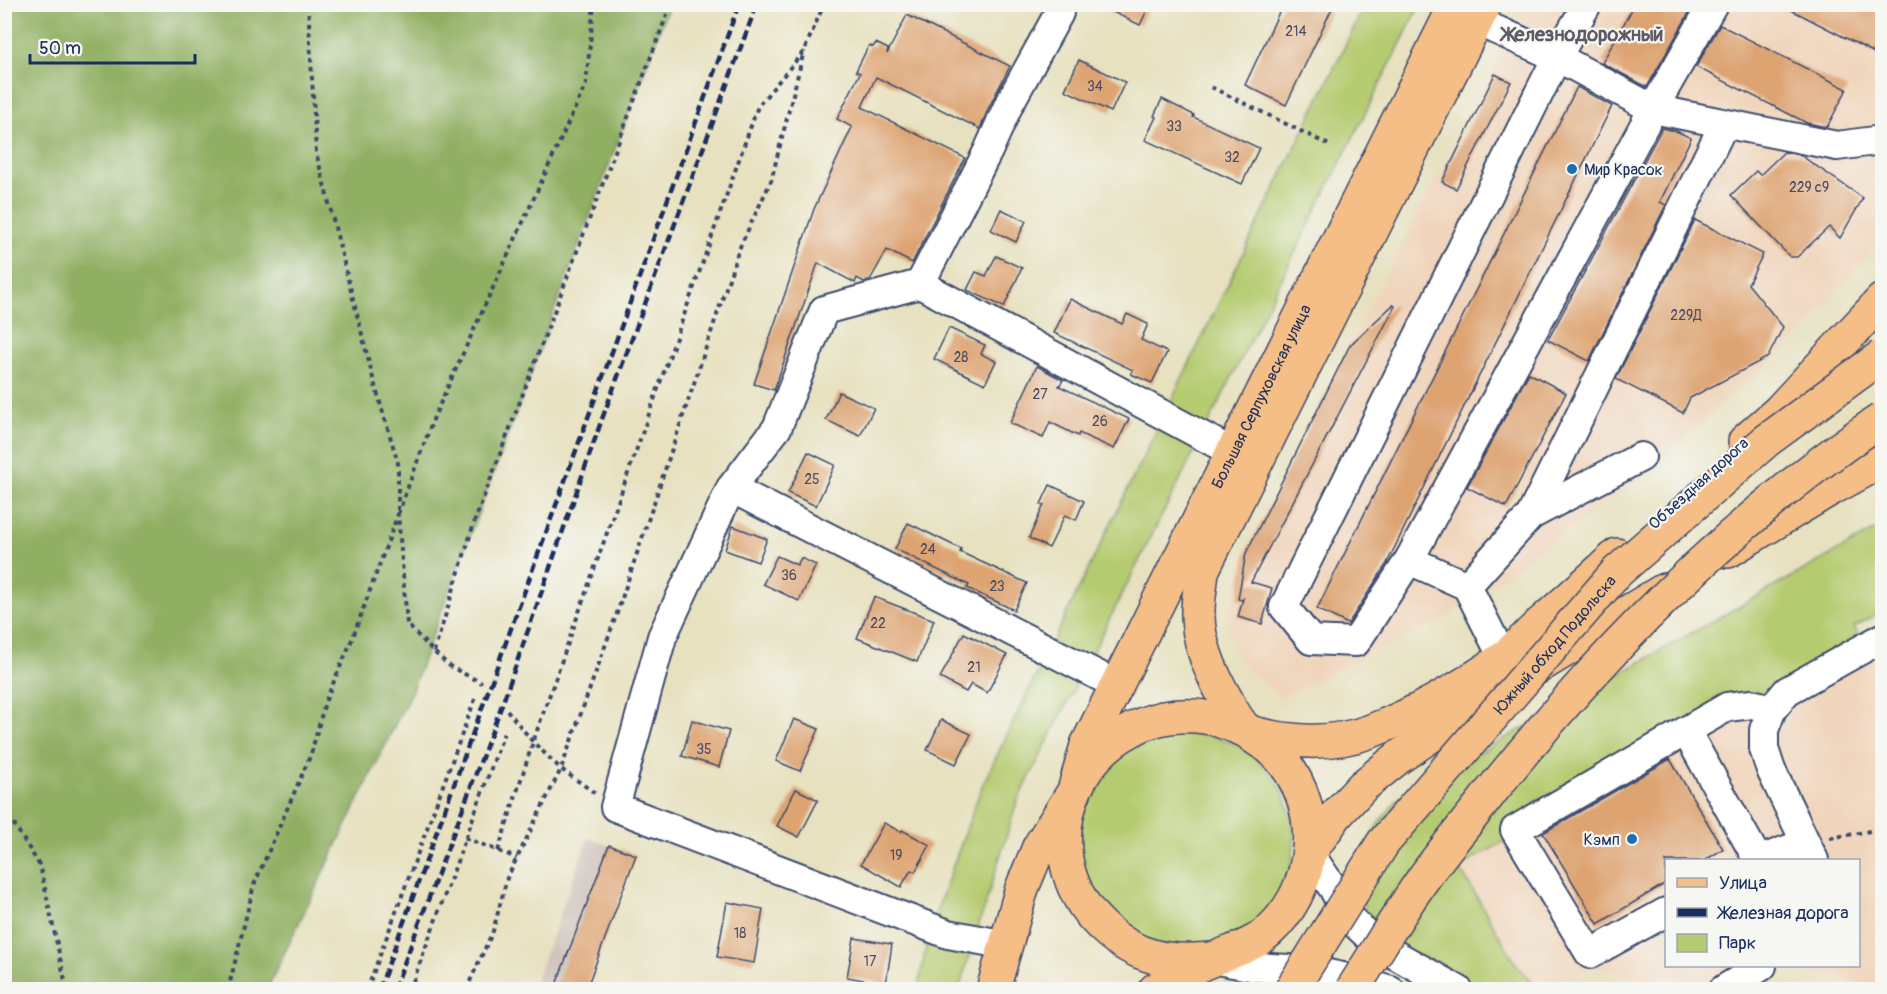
<svg xmlns="http://www.w3.org/2000/svg" width="1887" height="994" viewBox="0 0 1887 994" font-family="Pangolin,sans-serif">
<rect width="100%" height="100%" fill="#f6f6f2"/>
<filter id="ink" filterUnits="userSpaceOnUse"><feTurbulence type="fractalNoise" baseFrequency=".0167" numOctaves="2"/><feDisplacementMap in="SourceGraphic" scale="12" xChannelSelector="R" yChannelSelector="G"/><feConvolveMatrix kernelMatrix="1 2 1 2 8 2 1 2 1" color-interpolation-filters="sRGB"/></filter>
<filter id="wash" filterUnits="userSpaceOnUse"><feTurbulence type="fractalNoise" baseFrequency=".008" numOctaves="4" result="noise"/><feDisplacementMap in="SourceGraphic" scale="24" xChannelSelector="R" yChannelSelector="G"/><feGaussianBlur stdDeviation="1.35" result="paint"/><feColorMatrix in="noise" values="0 0 0 0 0 0 0 0 0 0 0 0 0 0 0 0 0 1.4 0 .05"/><feComposite in="paint" operator="in"/></filter>
<g filter="url(#wash)">
<rect width="100%" height="100%" fill="#e7e1bf"/>
<g fill="#f0d5bc" fill-rule="evenodd">
<path d="M 1527,5 L 1882,5 L 1882,237 L 1802,334 L 1626,489 L 1447,617 L 1281,697 L 1251,674 L 1231,646 L 1229,615 L 1245,553 L 1350,343 Z"/>
<path d="M 1882,637 L 1882,988 L 1790,968 L 1751,989 L 1673,989 L 1592,966 L 1552,989 L 1540,989 L 1518,967 L 1459,867 ZM 1666,860 L 1858,860 L 1858,966 L 1666,966 Z"/>
</g>
<path fill="#cec1b9" d="M 588,838 L 636,855 L 586,989 L 532,990 Z"/>
<g fill="#b5cb6f" stroke="#687d66" stroke-width="1.5">
<path d="M 1365,5 L 1420,5 L 1017,802 L 959,989 L 918,990 L 929,932 L 982,786 Z"/>
<path d="M 1882,526 L 1882,611 L 1854,627 L 1865,647 L 1730,714 L 1459,867 L 1518,967 L 1540,989 L 1474,989 L 1371,930 L 1362,902 L 1363,849 L 1380,821 L 1399,798 Z"/>
<circle cx="1187" cy="840" r="107"/>
</g>
<path fill="#90af62" stroke="#566f60" stroke-width="1.5" d="M 5,4 L 669,5 L 412,690 L 267,989 L 5,989 Z"/>
<g id="blocks">
<g fill="#dda371">
<path d="M 1096,4 L 1150,4 L 1140,25 Z"/>
<path d="M 1283,4 L 1334,4 L 1286,105 L 1245,85 Z"/>
<path d="M 1635,4 L 1694,4 L 1647,87 L 1602,63 Z"/>
<path d="M 1780,4 L 1882,4 L 1882,57 L 1867,49 Z"/>
<path d="M 907,15 L 1010,66 L 988,109 L 980,129 L 876,77 L 862,107 L 965,158 L 912,263 L 887,250 L 870,280 L 864,282 L 857,278 L 855,283 L 818,263 L 774,390 L 754,384 L 814,209 L 852,127 L 837,119 L 860,73 L 856,71 L 869,45 L 873,47 L 876,43 L 888,49 L 887,54 Z"/>
<path d="M 1720,25 L 1847,89 L 1827,127 L 1807,123 L 1696,67 Z"/>
<path d="M 1079,60 L 1125,82 L 1111,112 L 1065,90 Z"/>
<path d="M 1495,74 L 1511,82 L 1456,189 L 1442,182 Z"/>
<path d="M 1577,87 L 1612,106 L 1386,565 L 1348,624 L 1317,609 Z"/>
<path d="M 1162,99 L 1194,115 L 1193,117 L 1259,148 L 1242,184 L 1145,140 L 1156,117 L 1154,116 Z"/>
<path d="M 1662,128 L 1676,131 L 1691,138 L 1660,202 L 1666,205 L 1589,361 L 1548,340 Z"/>
<path d="M 1784,152 L 1800,155 L 1863,198 L 1840,238 L 1829,227 L 1797,257 L 1790,257 L 1731,195 L 1756,171 L 1760,175 Z"/>
<path d="M 1001,209 L 1026,221 L 1016,242 L 991,230 Z"/>
<path d="M 1695,220 L 1763,254 L 1748,284 L 1783,327 L 1768,357 L 1690,398 L 1683,413 L 1616,379 Z"/>
<path d="M 996,256 L 1022,268 L 1004,307 L 967,290 L 976,272 L 986,276 Z"/>
<path d="M 1070,299 L 1122,324 L 1127,314 L 1148,324 L 1141,340 L 1167,352 L 1152,383 L 1131,374 L 1133,370 L 1054,333 Z"/>
<path d="M 1393,305 L 1395,306 L 1251,582 L 1272,588 L 1262,624 L 1238,617 L 1243,599 L 1242,600 L 1238,599 L 1246,553 L 1350,345 Z"/>
<path d="M 949,328 L 985,345 L 981,354 L 996,361 L 985,384 L 934,359 Z"/>
<path d="M 1037,366 L 1063,380 L 1059,386 L 1129,419 L 1114,449 L 1079,433 L 1078,436 L 1050,422 L 1043,438 L 1010,423 Z"/>
<path d="M 1529,373 L 1566,393 L 1506,507 L 1467,487 Z"/>
<path d="M 839,392 L 874,408 L 860,436 L 826,420 Z"/>
<path d="M 808,452 L 835,465 L 816,506 L 788,493 Z"/>
<path d="M 1050,485 L 1084,501 L 1076,520 L 1065,515 L 1049,548 L 1029,538 L 1044,505 L 1041,504 Z"/>
<path d="M 908,523 L 961,549 L 960,552 L 1027,583 L 1014,610 L 967,588 L 969,585 L 895,549 Z"/>
<path d="M 733,526 L 767,539 L 758,562 L 725,550 Z"/>
<path d="M 777,556 L 797,565 L 801,558 L 816,565 L 799,601 L 763,584 Z"/>
<path d="M 874,597 L 934,620 L 917,662 L 857,638 Z"/>
<path d="M 964,633 L 1007,655 L 987,693 L 971,684 L 966,692 L 940,678 Z"/>
<path d="M 794,719 L 819,729 L 800,771 L 776,761 Z"/>
<path d="M 692,720 L 729,731 L 719,767 L 682,756 Z"/>
<path d="M 941,720 L 971,734 L 956,764 L 927,750 Z"/>
<path d="M 1670,759 L 1723,849 L 1704,861 L 1666,861 L 1666,883 L 1598,924 L 1543,833 Z"/>
<path d="M 796,789 L 818,800 L 799,837 L 777,826 Z"/>
<path d="M 884,823 L 901,832 L 902,830 L 930,845 L 915,872 L 911,870 L 901,887 L 861,864 Z"/>
<path d="M 609,845 L 636,855 L 586,990 L 554,990 Z"/>
<path d="M 727,902 L 763,909 L 754,963 L 717,957 Z"/>
<path d="M 854,938 L 892,944 L 886,984 L 847,977 Z"/>
</g>
</g>
</g>
<g filter="url(#ink)">
<use href="#blocks" fill-opacity="0" stroke="#3a4a6d" stroke-width="1.5"/>
<g fill="none" stroke-linecap="round" stroke-linejoin="round">
<g stroke="#3a4a6d" stroke-width="32">
<g id="minor">
<path d="M 1476,21 L 1557,57 L 1653,109 L 1837,146 L 1882,140"/>
<path d="M 920,284 L 988,151 L 1009,104 L 1059,13"/>
<path d="M 731,488 L 1117,685"/>
<path d="M 1531,515 L 1641,457"/>
<path d="M 1409,560 L 1356,642 L 1311,640 L 1284,607 L 1557,57 L 1587,4"/>
<path d="M 1467,586 L 1531,515 L 1724,124"/>
<path d="M 1503,658 L 1467,586 L 1409,560 L 1653,109 L 1713,4"/>
<path d="M 1686,731 L 1758,860"/>
<path d="M 1309,853 L 1333,888 L 1349,918 L 1378,945 L 1458,990"/>
<path d="M 1760,860 L 1805,843"/>
<path d="M 1814,860 L 1771,770 L 1764,749 L 1764,730 L 1772,709 L 1787,691 L 1882,638"/>
<path d="M 1666,912 L 1590,954 L 1515,830 L 1727,707 L 1752,704 L 1772,709"/>
<path d="M 1007,945 L 948,934 L 615,807 L 662,637 L 731,488 L 777,428 L 824,310 L 920,284 L 1232,452"/>
<path d="M 1212,959 L 1255,967 L 1308,970 L 1357,980 L 1390,990"/>
<path d="M 1723,990 L 1762,966"/>
</g>
</g>
<g stroke="#3a4a6d" stroke-width="36">
<g id="major">
<path d="M 1745,441 L 1779,411 L 1882,300"/>
<path d="M 1728,551 L 1827,491 L 1882,461"/>
<path d="M 1309,853 L 1336,815 L 1363,786 L 1399,757 L 1487,698 L 1664,590"/>
<path d="M 1212,959 C 1167,963 1137,959 1103,927 C 1044,873 1055,779 1121,736 C 1133,728 1148,721 1163,718 C 1181,715 1203,715 1221,721 C 1230,724 1238,728 1246,731 C 1286,743 1332,746 1371,731 C 1418,713 1461,688 1502,659 C 1515,649 1527,636 1539,625 C 1565,602 1591,579 1617,555"/>
<path id="s1" d="M 993,990 L 1022,888 L 1039,847 L 1074,791 L 1087,745 L 1456,4"/>
<path d="M 1155,990 C 1173,980 1192,968 1211,960 C 1231,951 1251,947 1268,932 C 1313,891 1323,823 1290,771 C 1285,763 1276,753 1269,747 C 1262,742 1253,738 1247,731 C 1239,723 1232,711 1227,701 C 1212,675 1197,642 1198,611 C 1198,598 1201,584 1202,571 L 1485,4"/>
</g>
</g>
<g stroke="#3a4a6d" stroke-width="4" stroke-dasharray="4.5 4.5" stroke-linecap="butt">
<path d="M 308,4 L 316,152 L 374,382 L 398,463 L 398,510"/>
<path d="M 1211,87 L 1331,146"/>
<path d="M 398,514 L 434,417 L 586,84 L 594,4"/>
<path d="M 434,652 L 475,520 L 671,4"/>
<path d="M 507,710 L 533,742 L 561,769 L 595,793"/>
<path d="M 4,808 L 40,866 L 67,990"/>
<path d="M 465,838 L 517,858"/>
<path d="M 1830,838 L 1882,829"/>
<path d="M 498,851 L 533,742 L 758,106 L 804,51 L 824,4"/>
<path d="M 228,990 L 254,885 L 311,754 L 325,702 L 351,642 L 398,514 L 407,624 L 434,652 L 451,667 L 482,683"/>
<path d="M 367,990 L 475,699"/>
<path d="M 410,990 L 504,733"/>
<path d="M 466,990 L 493,931 L 507,878 L 561,769 L 617,613 L 739,249 L 771,181 L 804,51"/>
</g>
<use href="#minor" stroke="#fff" stroke-width="28"/>
<use href="#major" stroke="#f6be87" stroke-width="33"/>
<g stroke="#1b2f5e" stroke-width="4.5" stroke-dasharray="9 4.5" stroke-linecap="butt">
<path d="M 379,990 L 739,4"/>
<path d="M 394,990 L 503,702 L 602,419 L 757,4"/>
</g>
<g stroke="#3a4a6d" stroke-width="36" stroke-linecap="butt">
<g id="major-bridge">
<path id="s2" d="M 1291,990 L 1383,843 L 1617,572 L 1766,441 L 1882,356"/>
<path d="M 1352,990 C 1376,953 1398,914 1423,879 C 1444,849 1468,822 1490,793 C 1603,651 1731,520 1882,419"/>
</g>
</g>
<use href="#major-bridge" stroke="#f6be87" stroke-width="33"/>
</g>
</g>
<g fill="#1f6fb2" stroke="#f6f6f2" stroke-width="2">
<circle cx="1572" cy="169" r="6"/>
<circle cx="1632" cy="839" r="6"/>
</g>
<g text-anchor="middle" stroke-width="4.5" stroke-linejoin="round" paint-order="stroke">
<g font-size="14" fill="#4c4c63">
<text x="1296" y="36">214</text>
<text x="1095" y="91">34</text>
<text x="1174" y="131">33</text>
<text x="1232" y="162">32</text>
<text x="1809" y="192">229 с9</text>
<text x="1686" y="320">229Д</text>
<text x="961" y="362">28</text>
<text x="1040" y="399">27</text>
<text x="1100" y="426">26</text>
<text x="812" y="484">25</text>
<text x="928" y="554">24</text>
<text x="789" y="580">36</text>
<text x="997" y="591">23</text>
<text x="878" y="628">22</text>
<text x="974" y="672">21</text>
<text x="704" y="754">35</text>
<text x="896" y="860">19</text>
<text x="740" y="938">18</text>
<text x="870" y="966">17</text>
</g>
<g font-size="16" fill="#1b2f5e" stroke="#f6f6f2" text-anchor="start">
<text x="1584" y="175">Мир Красок</text>
<text x="1620" y="845" text-anchor="end">Кэмп</text>
</g>
<g font-size="16" fill="#1b2f5e" stroke="#f6f6f2">
<text dy="6" stroke="none"><textPath href="#s1" startOffset="654">Большая Серпуховская улица</textPath></text>
<text transform="translate(1698 483) rotate(-42)" y="6">Объездная дорога</text>
<text dy="6" stroke="none"><textPath href="#s2" startOffset="436">Южный обход Подольска</textPath></text>
</g>
<g font-size="20" font-weight="bold" fill="#5f5865" stroke="#f6f6f2">
<text x="1583" y="41">Железнодорожный</text>
</g>
</g>
<rect width="1887" height="994" fill="none" stroke="#f6f6f2" stroke-width="24"/>
<rect x="1665" y="859" width="195" height="108" fill="#f6f6f2" stroke="#9ea6b7" stroke-width="1.5"/>
<rect x="1677" y="878" width="30" height="9" fill="#f6be87" stroke="#9ea6b7" stroke-width="1.5"/>
<text x="1719" y="889" font-size="18" fill="#1b2f5e">Улица</text>
<rect x="1677" y="908" width="30" height="9" fill="#1b2f5e" stroke="#9ea6b7" stroke-width="1.5"/>
<text x="1719" y="919" font-size="18" fill="#1b2f5e">Железная дорога</text>
<rect x="1677" y="934" width="30" height="18" fill="#b5cb6f" stroke="#9ea6b7" stroke-width="1.5"/>
<text x="1719" y="949" font-size="18" fill="#1b2f5e">Парк</text>
<path d="M30 54v9h165v-9" fill="none" stroke="#1b2f5e" stroke-width="3"/>
<text x="39" y="54" font-size="18" fill="#1b2f5e" stroke="#f6f6f2" stroke-width="4.5" paint-order="stroke">50 m</text>
</svg>
